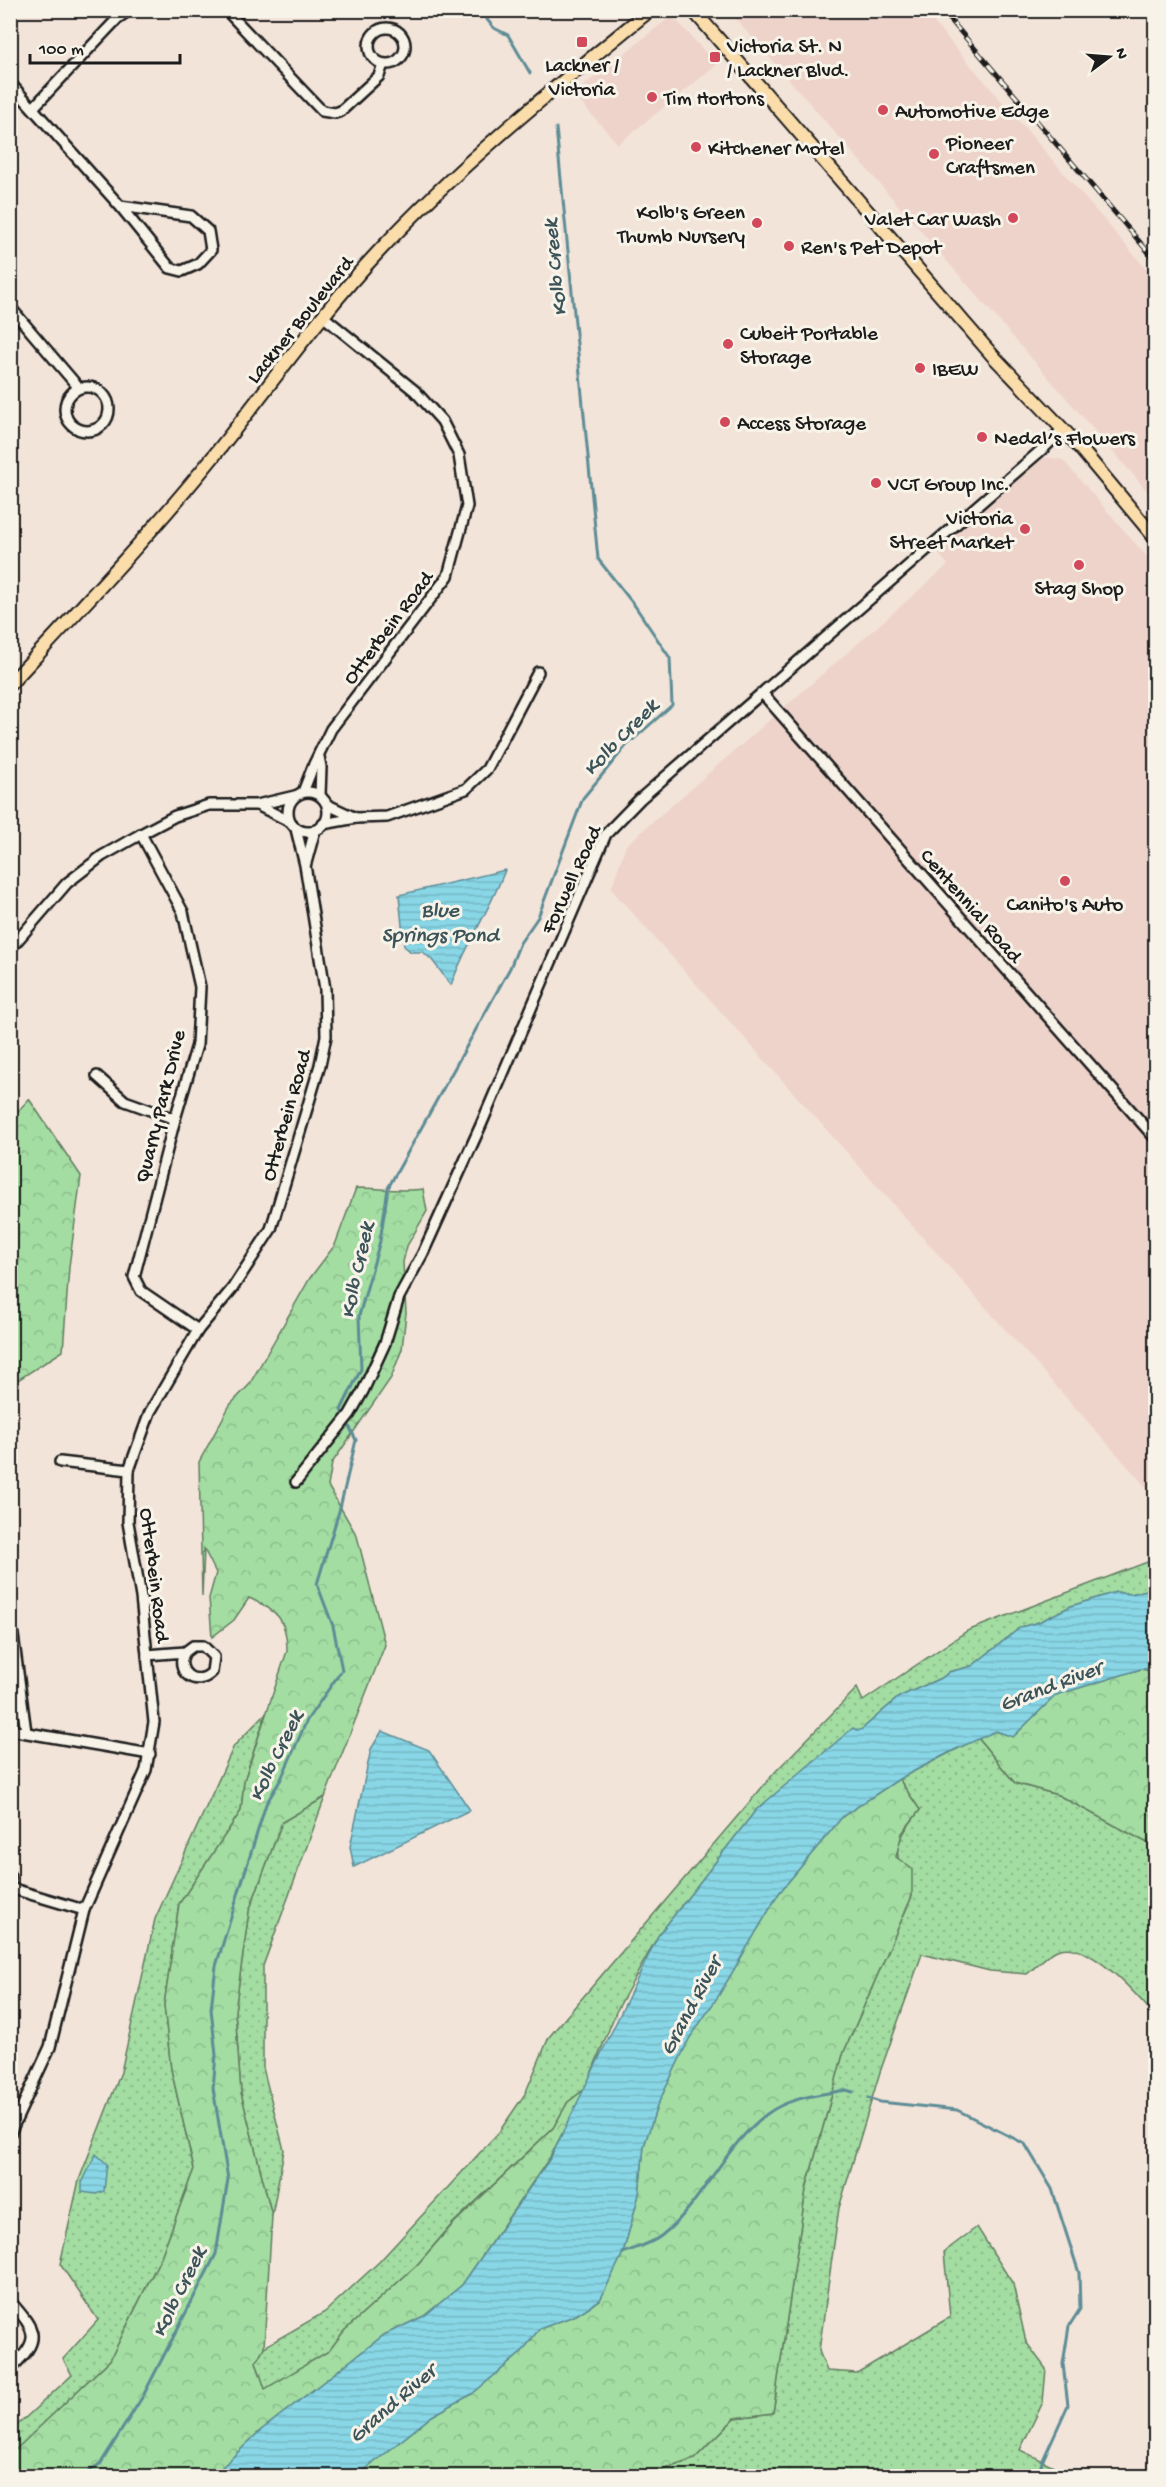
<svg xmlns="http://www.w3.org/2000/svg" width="1166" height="2487" viewBox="0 0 1166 2487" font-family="'Gochi Hand',sans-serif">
<defs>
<pattern id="green-dots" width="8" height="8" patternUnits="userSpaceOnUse" patternTransform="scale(1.5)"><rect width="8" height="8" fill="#a3dda2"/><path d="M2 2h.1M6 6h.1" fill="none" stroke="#8cbd8b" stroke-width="1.8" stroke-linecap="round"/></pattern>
<pattern id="forest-crowns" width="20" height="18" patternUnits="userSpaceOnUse" patternTransform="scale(1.5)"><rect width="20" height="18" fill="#a3dda2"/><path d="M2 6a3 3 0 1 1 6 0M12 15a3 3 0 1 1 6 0" fill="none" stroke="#8cbd8b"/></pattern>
<pattern id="water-rules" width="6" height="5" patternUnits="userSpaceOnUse" patternTransform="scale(1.5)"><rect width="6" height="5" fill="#88d6e6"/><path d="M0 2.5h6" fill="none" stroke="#75b7c5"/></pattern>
</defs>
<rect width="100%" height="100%" fill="#f3e4da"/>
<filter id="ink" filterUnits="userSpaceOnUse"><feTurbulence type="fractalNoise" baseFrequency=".0167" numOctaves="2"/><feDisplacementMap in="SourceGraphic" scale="12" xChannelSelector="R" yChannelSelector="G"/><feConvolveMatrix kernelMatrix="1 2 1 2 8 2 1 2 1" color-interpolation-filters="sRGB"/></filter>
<g filter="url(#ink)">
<g fill="#eed3ca">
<path d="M 729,11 L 924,11 L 1155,279 L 1155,500 Z"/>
<path d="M 670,17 L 678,22 L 717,65 L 618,144 L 573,94 Z"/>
<path d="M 1044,457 L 1063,460 L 1155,566 L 1155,1497 L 611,889 L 626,845 L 948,565 L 936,551 Z"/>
</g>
<g fill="url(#green-dots)" stroke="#607c5f" stroke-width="1.5">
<path d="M 1155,1559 L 1155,1588 L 1131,1594 L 1116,1592 L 1071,1606 L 1039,1622 L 1021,1627 L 972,1666 L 949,1672 L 943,1677 L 899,1697 L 862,1729 L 804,1771 L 756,1810 L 658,1936 L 616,2012 L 585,2089 L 568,2102 L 553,2128 L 453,2223 L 417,2265 L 344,2331 L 329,2351 L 265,2390 L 256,2362 L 264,2347 L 325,2312 L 379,2262 L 499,2132 L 525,2094 L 549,2037 L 776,1771 L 857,1688 L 863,1701 L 967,1631 Z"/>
<path d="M 266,1713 L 244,1781 L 241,1811 L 179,1904 L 164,2005 L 171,2069 L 194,2169 L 161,2257 L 110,2360 L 11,2455 L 11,2431 L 72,2375 L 63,2359 L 98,2320 L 60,2264 L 79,2180 L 121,2072 L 155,1919 L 234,1746 Z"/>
<path d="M 978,1738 L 1015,1783 L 1058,1795 L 1155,1847 L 1155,2016 C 1137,1995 1088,1938 1057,1950 C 1047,1954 1036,1967 1027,1974 L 990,1971 L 922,1954 L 880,2072 L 839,2208 L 819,2351 L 827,2371 L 857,2373 L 950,2317 L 944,2252 L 977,2227 L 1013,2284 L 1026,2342 L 1046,2369 L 1043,2402 L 1020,2450 L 1064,2471 L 1063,2476 L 644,2476 L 694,2459 L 735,2418 L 773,2413 L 806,2189 L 843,2054 L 912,1896 C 894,1852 889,1850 920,1810 L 899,1779 Z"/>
<path d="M 325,1797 L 263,1966 L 263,2068 L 284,2150 L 272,2216 L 241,2093 L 235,2011 L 249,1911 L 282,1822 Z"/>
</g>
<g fill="url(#forest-crowns)" stroke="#607c5f" stroke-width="1.5">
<path d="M 29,1099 L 81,1176 L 69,1267 L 63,1351 L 16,1381 L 11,1388 L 11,1119 Z"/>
<path d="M 356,1188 C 379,1188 401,1192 423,1189 L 427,1211 L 407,1246 L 403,1262 L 406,1313 L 402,1349 L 391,1378 L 332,1463 L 328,1486 L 357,1536 L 385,1645 L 325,1797 L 282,1822 L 249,1911 L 235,2011 L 241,2093 L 272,2216 L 264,2347 L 256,2362 L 265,2389 L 329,2351 L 344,2331 L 417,2265 L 453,2224 L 553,2128 L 568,2102 L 585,2089 L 550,2157 L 462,2285 L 424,2316 L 384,2335 L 260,2431 L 213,2476 L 11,2476 L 10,2455 L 110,2360 L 161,2257 L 194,2169 L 171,2069 L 164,2005 L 179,1904 L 241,1811 L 244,1781 L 287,1651 C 287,1619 277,1610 249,1598 L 234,1620 L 212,1637 L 209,1598 L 216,1573 L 204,1549 L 202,1596 L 199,1462 L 230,1405 L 249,1385 L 310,1278 L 335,1245 Z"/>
<path d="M 1141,1669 L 1155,1672 L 1155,1847 L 1058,1795 L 1015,1783 L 978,1738 L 996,1731 L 1013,1737 L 1056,1695 Z"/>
<path d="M 899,1779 L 920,1810 L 902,1833 L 896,1857 L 912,1869 L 912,1896 L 843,2054 L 806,2189 L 773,2413 L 735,2418 L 694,2459 L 644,2476 L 357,2476 L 432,2416 L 472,2394 L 521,2353 L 539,2329 L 576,2315 L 600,2300 L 623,2253 L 639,2194 L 644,2146 L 657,2106 L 689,2039 L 719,1994 L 779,1893 L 843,1816 Z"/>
</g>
<g fill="url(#water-rules)" stroke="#5d8c95" stroke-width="1.5">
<path d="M 505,870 C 490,910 466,944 451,985 L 432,960 L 423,952 L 411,952 L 404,946 L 399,895 Z"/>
<path d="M 1155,1588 L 1155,1669 L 1141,1669 L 1056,1695 L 1013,1737 L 996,1731 L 954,1750 L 899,1779 L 843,1816 L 779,1893 L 719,1995 L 689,2039 L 657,2106 L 644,2146 L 639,2194 L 623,2253 L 600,2300 L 576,2315 L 539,2329 L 521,2353 L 472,2394 L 432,2416 L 357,2476 L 213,2476 L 260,2431 L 384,2335 L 424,2316 L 462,2285 L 551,2157 L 658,1936 L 756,1810 L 853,1728 L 858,1731 L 862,1729 L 899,1697 L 943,1677 L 949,1672 L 972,1666 L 1021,1627 L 1039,1622 L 1071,1606 L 1116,1592 L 1131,1594 Z"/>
<path d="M 382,1731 L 429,1750 L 470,1810 L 354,1867 L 350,1847 L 371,1749 Z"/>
<path d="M 96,2154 L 107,2164 L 104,2191 L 96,2194 L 82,2192 L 82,2183 Z"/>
</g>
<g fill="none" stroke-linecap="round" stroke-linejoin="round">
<g stroke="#5d8c95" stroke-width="3">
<path d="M 479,10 L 494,28 L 508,35 L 530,73"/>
<path d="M 344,1416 L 341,1410 L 361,1369 L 359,1316 L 380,1241 L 388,1188 L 510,968 L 520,943 L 538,917 L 583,798 L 626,746 L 672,705 L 670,658 L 635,606 L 598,559 L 556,128"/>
<path d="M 868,2098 L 880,2102 L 957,2110 L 1025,2144 L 1052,2189 L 1079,2273 L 1080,2309 L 1069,2326 L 1063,2364 L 1068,2405 L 1042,2462 L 1038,2476"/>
<path d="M 623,2253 C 635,2248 651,2244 661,2236 C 703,2203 723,2147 767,2114 C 789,2097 819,2095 846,2090 L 853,2092"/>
<path d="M 83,2476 L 101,2463 L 143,2396 L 216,2254 L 228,2179 L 213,2088 L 216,2055 L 211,2009 L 216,1966 L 266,1804 L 281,1779 L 307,1720 L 342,1670 L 333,1626 L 317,1584 L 340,1508 L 356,1440 L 347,1422"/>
</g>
<g stroke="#1c1c1c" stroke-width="14">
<g id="minor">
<path d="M 226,10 L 322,111 L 335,113 L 341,111 L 379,76 L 383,64"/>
<circle cx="387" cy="46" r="18"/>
<path d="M 10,83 L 120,206 L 170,268 L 182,271 L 198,264 L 211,250 L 208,231 L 191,216 L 120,206"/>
<path d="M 33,108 L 118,18 L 129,10"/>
<path d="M 10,307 L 79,388"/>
<circle cx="87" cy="409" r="22"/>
<path d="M 763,694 L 1156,1139"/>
<path d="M 319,757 L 321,767 L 320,795"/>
<circle cx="308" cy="812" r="20"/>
<path d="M 303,792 L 314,764 L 331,729 L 448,576 L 467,506 L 459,455 L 442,421 L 415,391 L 324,317"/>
<path d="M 257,805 L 289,821"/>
<path d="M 328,805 L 356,818"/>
<path d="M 323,824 L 356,818 L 387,817 L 466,789 L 487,769 L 538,672"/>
<path d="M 141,834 L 183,912 L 200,987 L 197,1045 L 175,1119 L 134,1277 L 141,1291 L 198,1330"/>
<path d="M 306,863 L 315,830"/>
<path d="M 10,949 L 67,883 L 102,856 L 141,834 L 175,816 L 209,805 L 257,805 L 295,796"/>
<path d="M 97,1076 L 125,1101 L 175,1119"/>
<path d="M 60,1462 L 129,1470"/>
<path d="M 296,1482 L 350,1414 L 363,1391 L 385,1343 L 399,1297 L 423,1253 L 481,1125 L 606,834 L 640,799 L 1046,446 L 1063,429"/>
<path d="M 10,1613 L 26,1732"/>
<path d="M 147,1655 L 185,1652 L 193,1646 L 203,1646 L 214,1657 L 212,1672 C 196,1689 173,1671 185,1652"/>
<path d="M 10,1730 L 150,1754"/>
<path d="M 10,1876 L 10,1880"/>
<path d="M 10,1888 L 84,1910"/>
<path d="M 10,2133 L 50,2047 L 84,1910 L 146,1770 L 154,1722 L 141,1597 L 128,1522 L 129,1470 L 150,1412 L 198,1330 L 232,1289 L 271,1229 L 320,1065 L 326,1036 L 325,989 L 305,865 L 296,829"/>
<path d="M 10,2301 C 37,2332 42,2339 10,2369"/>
<path d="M 1154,2476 L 1156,2472"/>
</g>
</g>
<g stroke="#1c1c1c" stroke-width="16">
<g id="major">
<path d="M 693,10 L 993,356 L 1075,442 L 1156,539"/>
<path d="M 10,684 C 79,610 149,536 213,457 C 268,388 320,314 381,249 C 463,161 557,86 650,10"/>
</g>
</g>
<use href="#minor" stroke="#f7f3e8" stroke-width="9"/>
<use href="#major" stroke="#fbddab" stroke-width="12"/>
<g stroke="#1c1c1c" stroke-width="5">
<path id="rail" d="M 942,10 L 1156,261"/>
</g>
<use href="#rail" stroke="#f7f3e8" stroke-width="3" stroke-dasharray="9" stroke-linecap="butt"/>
</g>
</g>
<g fill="#d1495b" stroke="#f7f3e8" stroke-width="2">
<rect x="576" y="36" width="12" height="12" rx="3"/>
<rect x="709" y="51" width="12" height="12" rx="3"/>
<circle cx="652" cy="97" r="6"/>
<circle cx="883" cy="110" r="6"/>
<circle cx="696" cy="147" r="6"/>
<circle cx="934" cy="154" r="6"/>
<circle cx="1013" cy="218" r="6"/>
<circle cx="757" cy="223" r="6"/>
<circle cx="789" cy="246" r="6"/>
<circle cx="728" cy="344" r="6"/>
<circle cx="920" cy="368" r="6"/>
<circle cx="725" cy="422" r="6"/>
<circle cx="982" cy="437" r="6"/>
<circle cx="876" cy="483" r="6"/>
<circle cx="1025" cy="529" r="6"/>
<circle cx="1079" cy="565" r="6"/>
<circle cx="1065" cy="881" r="6"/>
</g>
<g text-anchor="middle" stroke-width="6" stroke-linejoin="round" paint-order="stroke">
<g font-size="21" fill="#1c1c1c" stroke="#f7f3e8" text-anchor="start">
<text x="727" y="52">Victoria St. N<tspan x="727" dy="24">/ Lackner Blvd.</tspan></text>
<text x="582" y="71" text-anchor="middle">Lackner /<tspan x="582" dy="24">Victoria</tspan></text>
<text x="664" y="104">Tim Hortons</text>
<text x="895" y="117">Automotive Edge</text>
<text x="946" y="149">Pioneer<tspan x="946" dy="24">Craftsmen</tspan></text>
<text x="708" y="154">Kitchener Motel</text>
<text x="745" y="218" text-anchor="end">Kolb's Green<tspan x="745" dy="24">Thumb Nursery</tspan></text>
<text x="1001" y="225" text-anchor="end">Valet Car Wash</text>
<text x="801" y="253">Ren's Pet Depot</text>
<text x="740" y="339">Cubeit Portable<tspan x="740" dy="24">Storage</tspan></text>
<text x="932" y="375">IBEW</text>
<text x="737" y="429">Access Storage</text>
<text x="994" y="444">Nedal’s Flowers</text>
<text x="888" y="490">VCT Group Inc.</text>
<text x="1013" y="524" text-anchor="end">Victoria<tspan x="1013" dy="24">Street Market</tspan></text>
<text x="1079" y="594" text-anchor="middle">Stag Shop</text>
<text x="1065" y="910" text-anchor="middle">Canito's Auto</text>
</g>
<g font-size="21" fill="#1c1c1c" stroke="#f7f3e8">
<text transform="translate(299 319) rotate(-51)" y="7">Lackner Boulevard</text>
<text transform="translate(387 627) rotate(-53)" y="7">Otterbein Road</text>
<text transform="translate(570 879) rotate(-65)" y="7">Forwell Road</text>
<text transform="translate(972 905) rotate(49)" y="7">Centennial Road</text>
<text transform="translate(159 1106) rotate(-76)" y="7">Quarry Park Drive</text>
<text transform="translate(285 1115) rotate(-74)" y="7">Otterbein Road</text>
<text transform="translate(156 1575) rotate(83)" y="7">Otterbein Road</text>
</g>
<g font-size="22" font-style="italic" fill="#3c5459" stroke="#f7f3e8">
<text transform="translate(553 268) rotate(-96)" y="8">Kolb Creek</text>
<text transform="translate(619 736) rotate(-46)" y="8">Kolb Creek</text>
<text x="440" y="916">Blue<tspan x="440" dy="25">Springs Pond</tspan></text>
<text transform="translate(355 1270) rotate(-78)" y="8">Kolb Creek</text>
<text transform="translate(1050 1684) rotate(-21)" y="8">Grand River</text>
<text transform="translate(274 1755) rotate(-64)" y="8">Kolb Creek</text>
<text transform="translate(689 2005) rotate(-62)" y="8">Grand River</text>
<text transform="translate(177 2291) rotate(-64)" y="8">Kolb Creek</text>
<text transform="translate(391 2402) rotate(-41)" y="8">Grand River</text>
</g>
</g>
<rect width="1166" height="2487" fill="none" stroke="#f7f3e8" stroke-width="36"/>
<rect x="18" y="18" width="1130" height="2451" fill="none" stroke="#1c1c1c" stroke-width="2" filter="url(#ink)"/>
<g transform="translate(1109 57) rotate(74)" stroke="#f7f3e8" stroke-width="4.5" paint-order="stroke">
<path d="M0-4.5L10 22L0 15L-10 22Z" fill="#1c1c1c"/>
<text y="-9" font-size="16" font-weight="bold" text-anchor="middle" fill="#1c1c1c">N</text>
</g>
<path d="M30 54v9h150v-9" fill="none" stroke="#1c1c1c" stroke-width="3"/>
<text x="39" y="54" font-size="18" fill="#1c1c1c" stroke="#f7f3e8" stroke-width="4.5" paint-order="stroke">100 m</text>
</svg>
